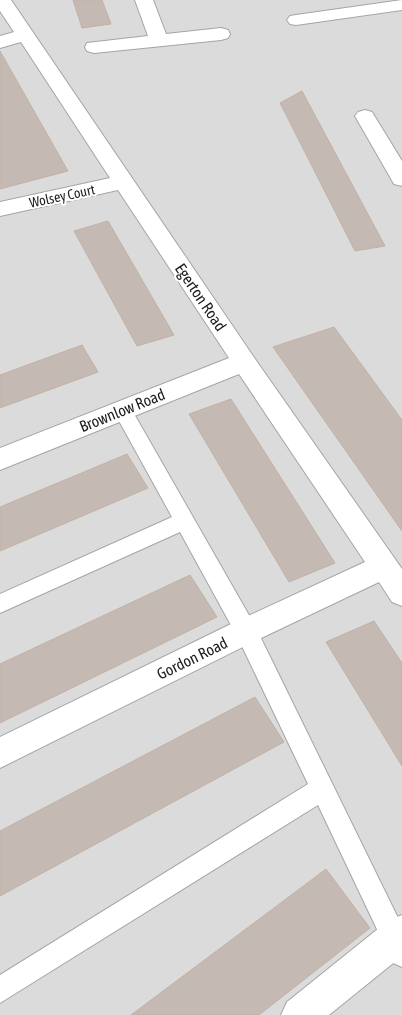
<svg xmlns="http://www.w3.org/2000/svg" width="402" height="1015" viewBox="0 0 402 1015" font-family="'Asap Condensed',sans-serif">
<rect width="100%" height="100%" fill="#f0ebe4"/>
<rect fill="#dcdbdb" x="0" y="0" width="402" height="1015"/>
<g fill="#c4bab3" stroke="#c2b1a5">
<path d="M 73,0 L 102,0 L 111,24 L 82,28 Z"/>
<path d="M 0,51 L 68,171 L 0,189 Z"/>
<path d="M 302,91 L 385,246 L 355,251 L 280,103 Z"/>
<path d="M 108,221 L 174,335 L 137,346 L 74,231 Z"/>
<path d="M 334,327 L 402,420 L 402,531 L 273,347 Z"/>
<path d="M 82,345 L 98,372 L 0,408 L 0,375 Z"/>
<path d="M 231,399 L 335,563 L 289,582 L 189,414 Z"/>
<path d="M 127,454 L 148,488 L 0,551 L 0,507 Z"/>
<path d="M 190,575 L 217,617 L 0,723 L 0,664 Z"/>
<path d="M 374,621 L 402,663 L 402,766 L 326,642 Z"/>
<path d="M 255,697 L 284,742 L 0,896 L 0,831 Z"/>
<path d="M 326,869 L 370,928 L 259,1015 L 131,1015 Z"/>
</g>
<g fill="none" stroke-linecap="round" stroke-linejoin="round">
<g stroke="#a5a5a5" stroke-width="2">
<path id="service" d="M 122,403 L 129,405 L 254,624 L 402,926 L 402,967 L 393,963 L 318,805 L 0,1003 L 0,975 L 308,784 L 238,638 L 180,532 L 0,613 L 0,594 L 172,517 L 113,410 L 115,405 Z"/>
</g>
<g stroke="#a5a5a5" stroke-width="2">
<g id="minor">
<path d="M 0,0 L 11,0 L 253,356 L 402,569 L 402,606 L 392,602 L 379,582 L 257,640 L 0,768 L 0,737 L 235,622 L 365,562 L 239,374 L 0,470 L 0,448 L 229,358 L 118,190 L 0,216 L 0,202 L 110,178 L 21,42 L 0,48 L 0,36 L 14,32 L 0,11 Z"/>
<path d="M 135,0 L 153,0 L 166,34 L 221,28 L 228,30 L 230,34 L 228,38 L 221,40 L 94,53 L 87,51 L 85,47 L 87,43 L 148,36 Z"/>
<path d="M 402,0 L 402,10 L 296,25 L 290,24 L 287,20 L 290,16 L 296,15 Z"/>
<path d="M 365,110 L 372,112 L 402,161 L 402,186 L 394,184 L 355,116 L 358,112 Z"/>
<path d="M 402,915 L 402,956 L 329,1015 L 281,1015 L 287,1002 L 389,920 Z"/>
</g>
</g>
<use href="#service" fill="#fff" fill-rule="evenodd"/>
<use href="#minor" fill="#fff" fill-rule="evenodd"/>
</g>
<g text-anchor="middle" stroke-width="4" stroke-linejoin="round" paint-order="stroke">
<g font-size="14" fill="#1e1e1e" stroke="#fff">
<text transform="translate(62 196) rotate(-12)" y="5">Wolsey Court</text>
</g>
<g font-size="16" fill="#1e1e1e" stroke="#fff">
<text transform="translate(201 297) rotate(56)" y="6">Egerton Road</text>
<text transform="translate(122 410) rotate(-22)" y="6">Brownlow Road</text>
<text transform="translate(192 658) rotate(-26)" y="6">Gordon Road</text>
</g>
</g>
</svg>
